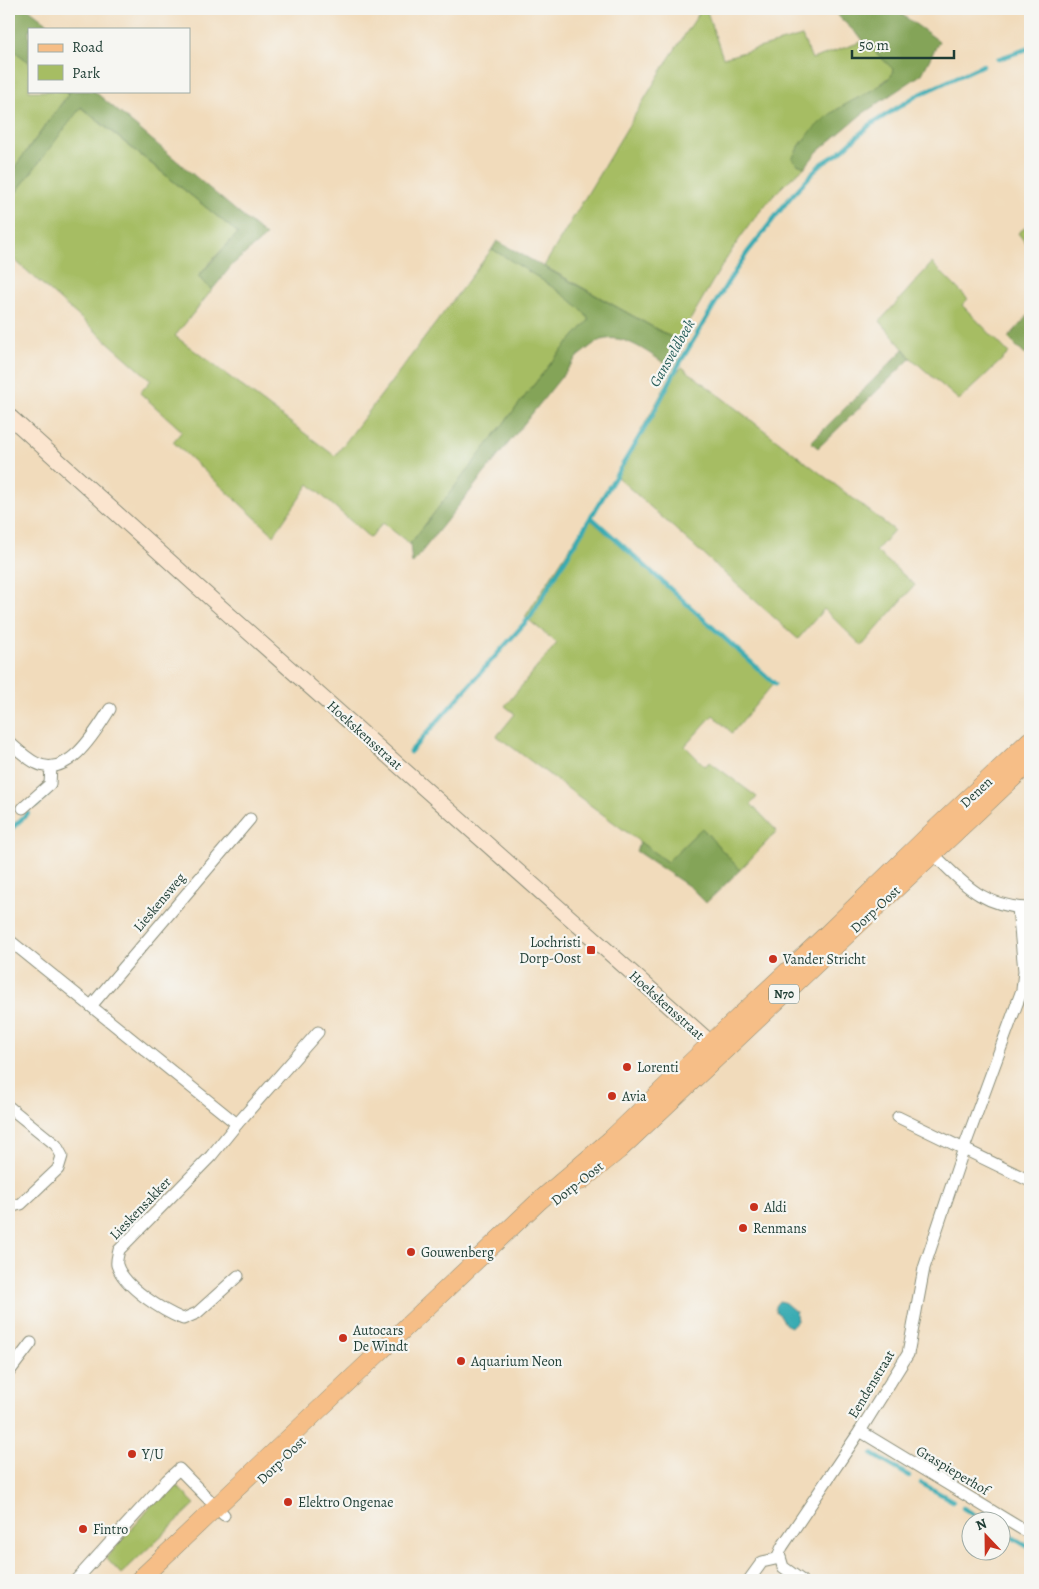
<svg xmlns="http://www.w3.org/2000/svg" width="1039" height="1589" viewBox="0 0 1039 1589" font-family="Alegreya,serif">
<rect width="100%" height="100%" fill="#f6f6f2"/>
<filter id="ink" filterUnits="userSpaceOnUse"><feTurbulence type="fractalNoise" baseFrequency=".02" numOctaves="2"/><feDisplacementMap in="SourceGraphic" scale="10" xChannelSelector="R" yChannelSelector="G"/><feConvolveMatrix kernelMatrix="1 2 1 2 8 2 1 2 1" color-interpolation-filters="sRGB"/></filter>
<filter id="wash" filterUnits="userSpaceOnUse"><feTurbulence type="fractalNoise" baseFrequency=".0096" numOctaves="4" result="noise"/><feDisplacementMap in="SourceGraphic" scale="20" xChannelSelector="R" yChannelSelector="G"/><feGaussianBlur stdDeviation="1.12" result="paint"/><feColorMatrix in="noise" values="0 0 0 0 0 0 0 0 0 0 0 0 0 0 0 0 0 1.4 0 .05"/><feComposite in="paint" operator="in"/></filter>
<g filter="url(#wash)">
<rect width="100%" height="100%" fill="#f1dbbb"/>
<g fill="#a6bd63" stroke="#627d4c">
<path d="M 702,9 L 706,9 L 723,58 L 802,36 L 812,59 L 864,41 L 893,69 L 891,76 L 874,89 L 836,110 L 806,137 L 797,149 L 797,164 L 805,167 C 749,209 713,282 678,341 L 544,266 L 668,60 Z"/>
<path d="M 9,47 L 29,62 L 29,91 L 66,91 L 69,93 L 9,175 Z"/>
<path d="M 80,107 L 238,233 L 213,259 L 198,277 L 212,290 L 175,336 L 335,456 L 492,249 C 513,262 580,300 589,320 L 554,359 L 410,544 L 383,523 L 370,538 L 309,484 L 274,535 L 173,442 L 182,431 L 140,393 L 151,380 L 9,255 L 9,202 Z"/>
<path d="M 1030,224 L 1030,249 L 1018,233 Z"/>
<path d="M 932,263 L 968,299 L 962,305 L 1009,353 L 959,400 L 911,358 L 880,321 Z"/>
<path d="M 682,367 L 894,530 L 876,551 L 915,585 L 862,646 L 824,609 L 798,639 L 616,476 L 669,380 Z"/>
<path d="M 589,518 L 774,683 L 732,733 L 713,715 L 685,746 L 705,766 L 710,762 L 757,797 L 751,804 L 777,831 L 740,870 L 702,828 L 667,862 L 497,736 L 515,714 L 505,706 L 557,643 L 525,617 Z"/>
<path d="M 177,1486 L 195,1504 L 121,1574 L 106,1558 L 144,1515 L 164,1488 Z"/>
</g>
<g fill="#84a459" stroke="#527046">
<path d="M 9,9 L 29,9 L 55,29 L 29,29 L 29,62 L 9,47 Z"/>
<path d="M 831,9 L 894,9 L 939,41 L 922,74 L 862,114 L 817,152 L 805,167 L 797,164 L 792,159 C 801,140 820,120 838,109 C 850,101 884,86 891,76 C 893,74 893,71 893,69 Z"/>
<path d="M 66,91 L 94,91 L 266,236 L 233,264 L 212,290 L 198,277 L 238,233 L 81,107 L 9,202 L 9,175 L 69,94 Z"/>
<path d="M 497,241 L 678,341 L 666,364 C 646,352 621,330 597,342 C 590,346 584,352 578,356 L 412,564 L 410,544 L 554,359 L 589,320 C 581,301 513,262 492,249 Z"/>
<path d="M 1030,313 L 1030,360 L 1008,338 Z"/>
<path d="M 904,349 L 911,358 L 818,448 L 811,442 Z"/>
<path d="M 702,828 L 740,870 L 706,903 L 690,887 L 636,851 L 640,842 L 667,862 Z"/>
</g>
<path fill="#38abb2" stroke="#2c7473" d="M 779,1301 L 784,1302 L 796,1312 L 797,1321 L 791,1327 L 785,1324 L 781,1316 L 775,1311 L 775,1306 Z"/>
<g fill="none" stroke-linecap="round" stroke-linejoin="round">
<g stroke="#38abb2" stroke-width="4.5">
<path d="M 998,59 L 1030,48"/>
<path d="M 775,684 L 591,517 L 652,416 L 678,366 L 728,282 L 747,253 L 789,199 L 820,165 L 839,153 L 870,125 L 916,96 L 983,65"/>
<path d="M 410,752 L 531,616 L 591,517"/>
<path d="M 37,805 L 48,794"/>
<path d="M 9,831 L 28,813"/>
<path d="M 872,1454 L 909,1476"/>
<path d="M 921,1483 L 953,1501"/>
<path d="M 963,1508 L 987,1522"/>
<path d="M 1007,1534 L 1030,1548"/>
</g>
</g>
</g>
<g filter="url(#ink)">
<g fill="none" stroke-linecap="round" stroke-linejoin="round">
<g stroke="#888c78" stroke-width="13">
<g id="street">
<path d="M 9,742 C 17,749 26,758 36,763 C 68,780 96,731 110,709"/>
<path d="M 23,808 L 50,784 L 51,767"/>
<path d="M 928,849 C 962,881 979,907 1030,908"/>
<path d="M 9,940 L 237,1124 L 318,1032"/>
<path d="M 91,1006 L 250,819"/>
<path d="M 9,1107 L 56,1145 L 62,1156 L 58,1169 L 21,1204 L 9,1207"/>
<path d="M 898,1117 L 1030,1181"/>
<path d="M 237,1124 L 211,1156 L 119,1250 C 118,1255 116,1261 117,1265 C 124,1287 163,1311 183,1319 L 197,1313 L 238,1276"/>
<path d="M 9,1372 L 31,1343"/>
<path d="M 860,1431 L 1030,1534"/>
<path d="M 76,1580 L 167,1480 L 179,1469 L 224,1515"/>
<path d="M 749,1580 L 762,1562 L 780,1558"/>
<path d="M 801,1580 L 783,1567 L 779,1554 L 782,1547 L 860,1431 L 908,1354 L 924,1268 L 964,1148 L 1022,990 L 1024,971 L 1018,908"/>
</g>
</g>
<g stroke="#888c78" stroke-width="17">
<path id="secondary" d="M 9,416 L 199,588 L 703,1036 L 718,1052"/>
</g>
<g stroke="#888c78" stroke-width="19">
<g id="primary">
<path d="M 581,1181 L 619,1150 L 1030,762"/>
<path d="M 139,1580 L 538,1202 L 610,1140 L 710,1044 L 825,936 L 931,833 L 1030,740"/>
</g>
</g>
<use href="#street" stroke="#fff" stroke-width="11"/>
<use href="#secondary" stroke="#fbe5cf" stroke-width="15"/>
<use href="#primary" stroke="#f6be87" stroke-width="18"/>
</g>
</g>
<g fill="#c8321e" stroke="#f6f6f2" stroke-width="2">
<rect x="586" y="945" width="10" height="10" rx="2.5"/>
<circle cx="773" cy="959" r="5"/>
<circle cx="627" cy="1067" r="5"/>
<circle cx="612" cy="1096" r="5"/>
<circle cx="754" cy="1207" r="5"/>
<circle cx="743" cy="1228" r="5"/>
<circle cx="411" cy="1252" r="5"/>
<circle cx="343" cy="1338" r="5"/>
<circle cx="461" cy="1361" r="5"/>
<circle cx="132" cy="1454" r="5"/>
<circle cx="288" cy="1502" r="5"/>
<circle cx="83" cy="1529" r="5"/>
</g>
<g text-anchor="middle" stroke-width="4.5" stroke-linejoin="round" paint-order="stroke">
<rect fill="#f6f6f2" stroke="#60746d" stroke-width="1" x="769" y="984.5" width="30" height="19" rx="4"/>
<g font-size="12" font-weight="bold" fill="#1f3d34">
<text x="784" y="998">N70</text>
</g>
<g font-size="14" fill="#1f3d34" stroke="#f6f6f2">
<text transform="translate(365 735) rotate(42)" y="5">Hoekskensstraat</text>
<text transform="translate(976 792) rotate(-43)" y="5">Denen</text>
<text transform="translate(159 902) rotate(-50)" y="5">Lieskensweg</text>
<text transform="translate(875 909) rotate(-43)" y="5">Dorp-Oost</text>
<text transform="translate(667 1005) rotate(42)" y="5">Hoekskensstraat</text>
<text transform="translate(577 1183) rotate(-38)" y="5">Dorp-Oost</text>
<text transform="translate(140 1208) rotate(-46)" y="5">Lieskensakker</text>
<text transform="translate(871 1384) rotate(-59)" y="5">Eendenstraat</text>
<text transform="translate(281 1460) rotate(-44)" y="5">Dorp-Oost</text>
<text transform="translate(953 1470) rotate(31)" y="5">Graspieperhof</text>
</g>
<g font-size="14" fill="#1f3d34" stroke="#f6f6f2" text-anchor="start">
<text x="581" y="947" text-anchor="end">Lochristi<tspan x="581" dy="16">Dorp-Oost</tspan></text>
<text x="783" y="964">Vander Stricht</text>
<text x="637" y="1072">Lorenti</text>
<text x="622" y="1101">Avia</text>
<text x="764" y="1212">Aldi</text>
<text x="753" y="1233">Renmans</text>
<text x="421" y="1257">Gouwenberg</text>
<text x="353" y="1335">Autocars<tspan x="353" dy="16">De Windt</tspan></text>
<text x="471" y="1366">Aquarium Neon</text>
<text x="142" y="1459">Y/U</text>
<text x="298" y="1507">Elektro Ongenae</text>
<text x="93" y="1534">Fintro</text>
</g>
<g font-size="15" font-style="italic" fill="#265e5a" stroke="#f6f6f2">
<text transform="translate(672 353) rotate(-60)" y="5">Gansveldbeek</text>
</g>
</g>
<rect width="1039" height="1589" fill="none" stroke="#f6f6f2" stroke-width="30"/>
<rect x="28" y="28" width="162" height="65" fill="#f6f6f2" stroke="#a0aca6"/>
<rect x="38" y="44" width="25" height="8" fill="#f6be87" stroke="#a0aca6"/>
<text x="72" y="52" font-size="15" fill="#1f3d34">Road</text>
<rect x="38" y="65" width="25" height="15" fill="#a6bd63" stroke="#a0aca6"/>
<text x="72" y="78" font-size="15" fill="#1f3d34">Park</text>
<g transform="translate(986 1536) rotate(338)"><circle r="24" fill="#f6f6f2" stroke="#a0aca6"/>
<path d="M0-4L9 19L0 12L-9 19Z" fill="#c8321e"/>
<text y="-8" font-size="14" font-weight="bold" text-anchor="middle" fill="#1f3d34">N</text>
</g>
<path d="M852 50v8h102v-8" fill="none" stroke="#1f3d34" stroke-width="2.5"/>
<text x="859" y="50" font-size="15" fill="#1f3d34" stroke="#f6f6f2" stroke-width="4" paint-order="stroke">50 m</text>
</svg>
